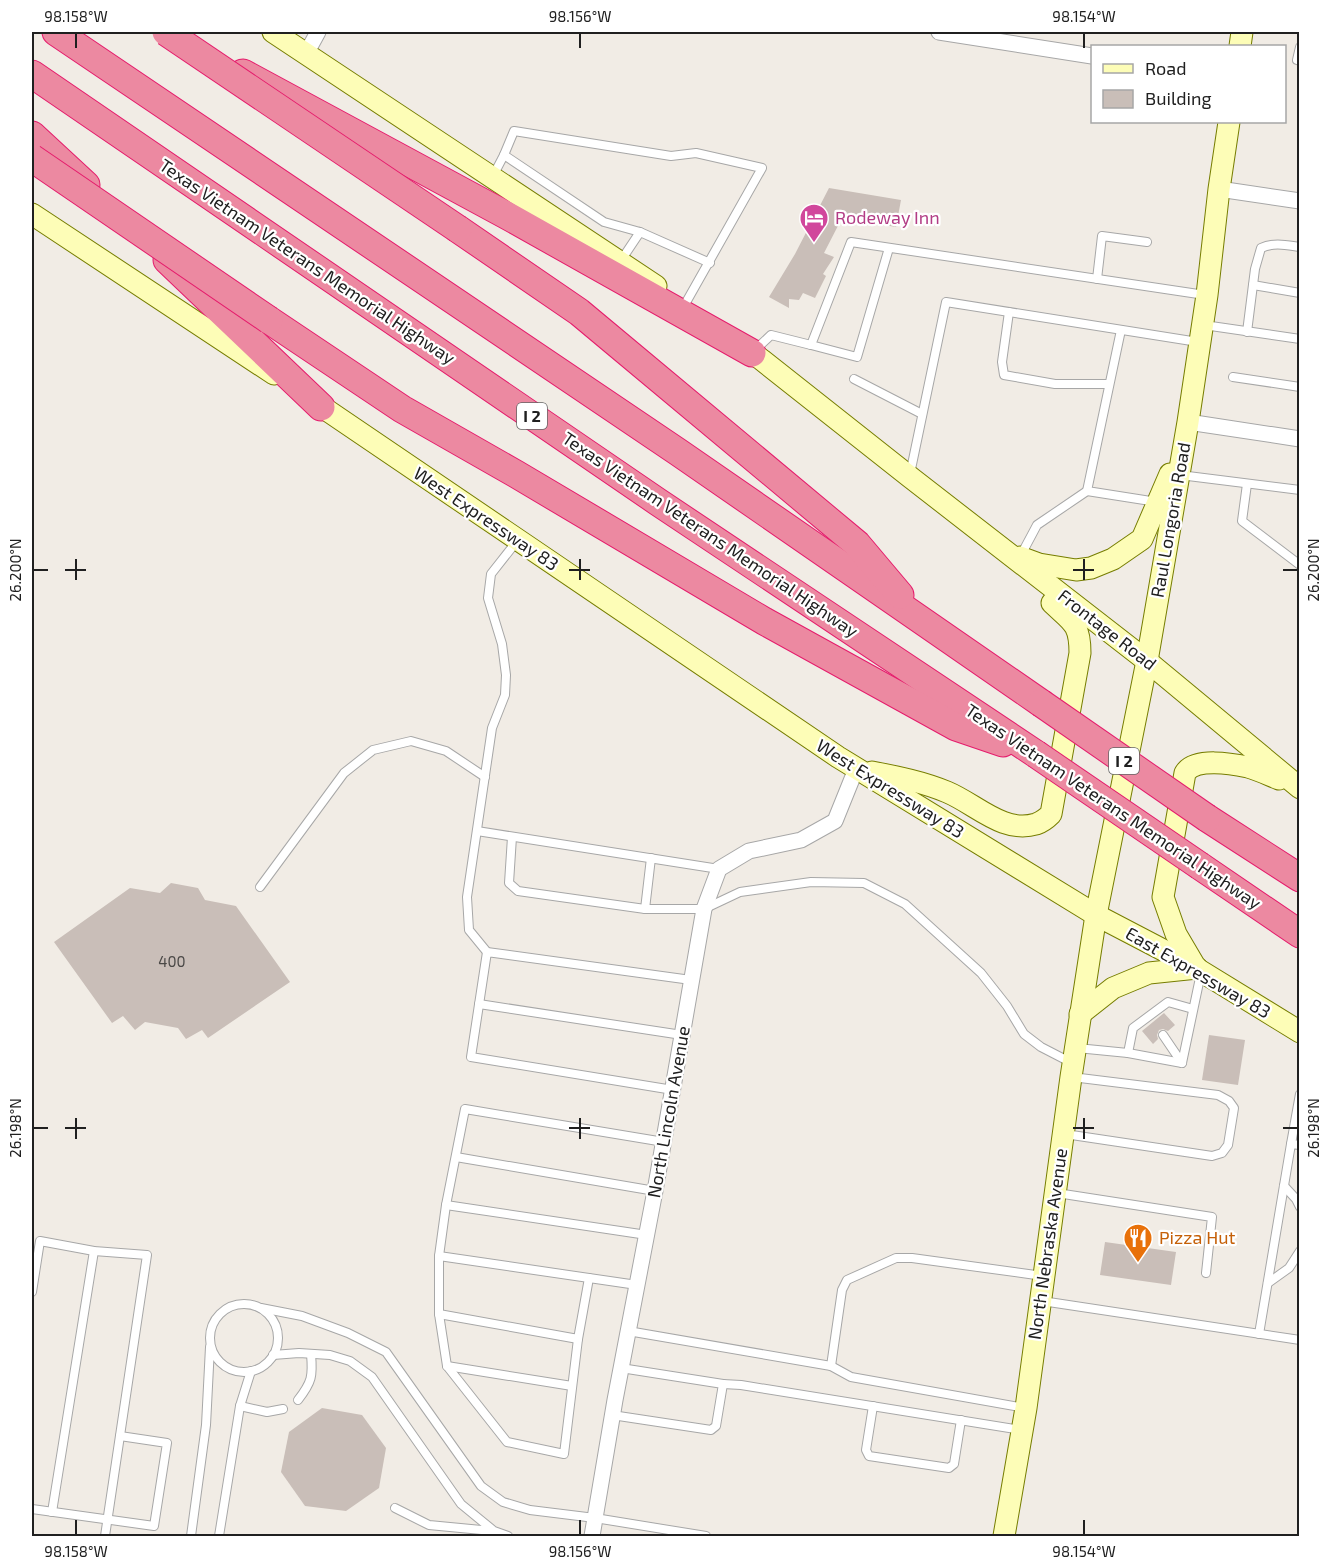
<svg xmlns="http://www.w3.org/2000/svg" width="1331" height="1568" viewBox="0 0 1331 1568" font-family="'Exo 2',sans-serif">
<rect width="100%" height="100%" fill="#f1ece5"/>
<g fill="#c9beb8">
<path d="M 829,188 L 901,200 L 896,227 L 842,218 L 824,253 L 834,257 L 823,274 L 826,276 L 815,298 L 803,293 L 799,300 L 789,299 L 789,308 L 769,297 L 795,254 Z"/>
<path d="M 171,883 L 198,888 L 205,900 L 236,906 L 290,982 L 208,1038 L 202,1030 L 186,1039 L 178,1028 L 145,1022 L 135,1030 L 123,1016 L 112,1023 L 54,942 L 130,888 L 160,893 Z"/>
<path d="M 1164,1013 L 1175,1025 L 1168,1031 L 1163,1029 L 1159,1030 L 1157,1035 L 1158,1039 L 1153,1044 L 1142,1031 Z"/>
<path d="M 1209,1035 L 1245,1040 L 1238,1085 L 1202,1080 Z"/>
<path d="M 1105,1242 L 1176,1252 L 1171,1285 L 1100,1275 Z"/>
<path d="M 322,1408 L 362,1415 L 386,1448 L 379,1488 L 346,1511 L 305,1506 L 281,1472 L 289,1432 Z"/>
</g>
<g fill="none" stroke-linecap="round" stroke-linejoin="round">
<g stroke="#a7a7a7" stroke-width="10">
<g id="service">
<path d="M 1300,47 L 1297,60 L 1300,61"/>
<path d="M 504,155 L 514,131 L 671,156 L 696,153 L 762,168 L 684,306"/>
<path d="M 493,176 L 504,155 L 604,222 L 640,232"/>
<path d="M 889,248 L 857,357 L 811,345 L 851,242 C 969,259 1087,277 1205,295"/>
<path d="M 620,262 L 640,232 L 710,263"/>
<path d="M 1097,279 L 1102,236 L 1147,242"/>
<path d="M 1253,285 L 1300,293"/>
<path d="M 1009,312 L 1002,362 L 1004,375 L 1055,384 L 1109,384"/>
<path d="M 1204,325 L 1300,339"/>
<path d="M 1121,330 L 1087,491 L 1157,502"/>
<path d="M 1247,332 L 1255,269 L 1261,248 C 1274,242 1286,245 1300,247"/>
<path d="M 755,350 L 771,335 L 811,345"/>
<path d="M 1233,377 L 1300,387"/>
<path d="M 854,379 L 922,414"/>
<path d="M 910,474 L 946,302 L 1198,342"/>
<path d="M 1180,475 L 1300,490"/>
<path d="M 1247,484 L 1242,521 L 1300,565"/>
<path d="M 1021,555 L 1037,525 L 1087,491"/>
<path d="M 477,831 L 719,869"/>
<path d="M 512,837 L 509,883 L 518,891 L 645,909 L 704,909 L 740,892 L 811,882 L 864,883 L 905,904 L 981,973 L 1007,1006 L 1024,1034 L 1041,1047 L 1072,1063"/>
<path d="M 260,887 L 344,773 L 373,750 L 411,741 L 446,751 L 485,777"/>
<path d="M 645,909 L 651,858"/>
<path d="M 487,952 L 469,930 L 467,897 L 492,728 L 505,695 L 506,675 L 502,644 L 488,598 L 491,574 L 517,541"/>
<path d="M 479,1004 L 682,1035"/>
<path d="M 1163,1035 L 1182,1063"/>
<path d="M 1077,1048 L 1128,1053 L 1182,1063 L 1201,973"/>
<path d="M 1128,1053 L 1133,1028 L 1168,1002 L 1193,1009"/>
<path d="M 673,1090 L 471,1057 L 487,952 L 691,980"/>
<path d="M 1065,1134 L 1212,1156 L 1222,1153 L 1228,1145 L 1234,1108 L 1229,1101 L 1218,1095 L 1072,1077"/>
<path d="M 1291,1144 L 1300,1094"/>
<path d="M 456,1157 L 655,1191"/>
<path d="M 1284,1186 L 1296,1199 L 1300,1207"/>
<path d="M 1057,1193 L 1212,1217 L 1206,1273"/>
<path d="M 446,1205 L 647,1235"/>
<path d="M 439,1256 L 637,1285"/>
<path d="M 1268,1283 L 1289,1268 L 1300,1251"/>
<path d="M 32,1292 L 40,1241 L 94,1251 L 147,1255 L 105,1536"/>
<path d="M 1042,1301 L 1300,1340"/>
<circle cx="244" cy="1338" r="34"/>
<path d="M 261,1308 L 302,1316 L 348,1333 L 386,1352 L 481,1486 L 503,1502 L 530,1510 L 595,1518 L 706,1536"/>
<path d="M 439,1314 L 578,1339 L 589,1278"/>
<path d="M 628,1331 L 831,1366 L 851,1377 L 1025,1408"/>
<path d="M 1259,1334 L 1291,1144 L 1300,1145"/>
<path d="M 578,1339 L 564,1454 L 507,1442 L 447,1366 L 439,1314 L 439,1256 L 446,1205 L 465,1109 L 664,1142"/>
<path d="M 273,1355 L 299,1353 L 330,1355 L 350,1361 L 372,1377 L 461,1504 L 494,1531 L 508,1536"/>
<path d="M 447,1366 L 572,1386"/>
<path d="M 831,1366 L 842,1290 L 847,1280 L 896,1258 L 912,1258 L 1043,1276"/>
<path d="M 723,1384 L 741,1385 L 1021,1430"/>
<path d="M 298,1400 C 312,1382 313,1376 311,1354"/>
<path d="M 240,1406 L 267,1412 L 283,1409"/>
<path d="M 873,1406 L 866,1450 L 869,1456 L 949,1468 L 954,1464 L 961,1420"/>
<path d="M 612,1415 L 711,1430 L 716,1426 L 723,1384 L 621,1368"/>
<path d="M 395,1508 L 429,1525 L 492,1531"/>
<path d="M 32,1509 L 154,1526 L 167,1443 L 120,1436"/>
<path d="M 52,1512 L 94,1251"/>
<path d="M 191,1536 L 206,1425 L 210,1347"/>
<path d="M 219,1536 L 240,1406 L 251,1371"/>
</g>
</g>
<g stroke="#a7a7a7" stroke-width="17">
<g id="minor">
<path d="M 939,32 L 1092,56"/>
<path d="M 306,54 L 318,32"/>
<path d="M 1219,189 L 1300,201"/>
<path d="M 1188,422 L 1300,439"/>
<path d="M 592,1536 L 615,1400 L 655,1191 L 704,909 L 719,869 L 749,851 L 801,840 L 835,821 L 856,769"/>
</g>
</g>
<g stroke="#767d00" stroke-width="23">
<g id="secondary">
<path d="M 273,32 L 656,286"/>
<path d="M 1240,46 L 1242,32"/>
<path d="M 32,214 L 274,374"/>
<path d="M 741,345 L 762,360 L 910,477 L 1147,661 L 1300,788"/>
<path d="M 309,398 L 838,757 L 1096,915 L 1186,962 L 1300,1032"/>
<path d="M 1020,557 L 1039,564 L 1076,570 L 1091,568 L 1113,559 L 1142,539 L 1170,474"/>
<path d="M 872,772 C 898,777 923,782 947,792 C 976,804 1003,834 1036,824 C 1042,822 1046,819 1051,814 L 1080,653 C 1080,623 1072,622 1052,603"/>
<path d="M 1196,968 L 1176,934 L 1163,897 L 1185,773 C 1195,757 1233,764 1248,767 C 1259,770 1269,775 1279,779"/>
<path d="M 1080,1014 L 1113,988 L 1149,973 L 1197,968"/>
<path d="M 1004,1536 L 1026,1408 L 1071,1077 L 1096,915 L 1147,661 L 1188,422 L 1207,295 L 1219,189 L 1229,122"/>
</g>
</g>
<g stroke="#e51c6c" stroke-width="29">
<g id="motorway">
<path d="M 56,32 L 678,452 L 1041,703"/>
<path d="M 243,73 L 506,215 L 752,353"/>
<path d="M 32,74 L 658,502 L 1036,754"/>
<path d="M 32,135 L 86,185"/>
<path d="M 458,229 L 579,312 L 857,544 L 900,595"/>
<path d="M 167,260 L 321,407"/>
<path d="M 269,320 L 402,409 L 516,474 L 764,621 L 956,727 L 1003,743"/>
<path d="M 1207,818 L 1300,878"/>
<path d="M 1200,866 L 1300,934"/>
</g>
</g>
<use href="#service" stroke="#fff" stroke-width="8"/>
<use href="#minor" stroke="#fff" stroke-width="15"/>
<use href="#secondary" stroke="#fdfdb7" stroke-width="21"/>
<use href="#motorway" stroke="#ec89a1" stroke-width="27"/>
<g stroke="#e51c6c" stroke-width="29" stroke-linecap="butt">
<g id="motorway-bridge">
<path d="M 166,32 L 458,229"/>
<path d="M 32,158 L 269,320"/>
<path d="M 1041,703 L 1207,818"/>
<path d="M 1036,754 L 1200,866"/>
</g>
</g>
<use href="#motorway-bridge" stroke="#ec89a1" stroke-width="27"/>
</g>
<path fill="none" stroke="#202020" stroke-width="2" d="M 76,33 L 76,48M 580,33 L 580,48M 1084,33 L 1084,48M 76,559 L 76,580M 580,559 L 580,580M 1084,559 L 1084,580M 33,570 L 48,570M 65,570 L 86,570M 569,570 L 590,570M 1073,570 L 1094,570M 1283,570 L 1298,570M 76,1118 L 76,1139M 580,1118 L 580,1139M 1084,1118 L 1084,1139M 33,1128 L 48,1128M 65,1128 L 86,1128M 569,1128 L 590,1128M 1073,1128 L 1094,1128M 1283,1128 L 1298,1128M 76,1520 L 76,1535M 580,1520 L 580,1535M 1084,1520 L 1084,1535"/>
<defs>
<g id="hotel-pin" transform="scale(1.5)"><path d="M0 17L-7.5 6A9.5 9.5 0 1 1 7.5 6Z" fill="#d1479c" stroke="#fff"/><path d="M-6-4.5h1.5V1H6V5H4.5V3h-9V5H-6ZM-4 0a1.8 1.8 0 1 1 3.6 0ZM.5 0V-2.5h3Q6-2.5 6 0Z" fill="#fff"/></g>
<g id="restaurant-pin" transform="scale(1.5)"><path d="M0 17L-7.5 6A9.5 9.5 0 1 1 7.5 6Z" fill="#e8710a" stroke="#fff"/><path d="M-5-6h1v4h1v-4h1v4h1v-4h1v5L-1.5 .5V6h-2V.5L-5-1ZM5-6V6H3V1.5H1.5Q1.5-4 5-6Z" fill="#fff"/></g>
</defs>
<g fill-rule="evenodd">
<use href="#hotel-pin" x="814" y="218"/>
<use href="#restaurant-pin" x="1138" y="1238"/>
</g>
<g text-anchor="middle" stroke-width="4.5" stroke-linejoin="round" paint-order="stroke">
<g font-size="15" fill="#4a4846">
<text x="172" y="967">400</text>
</g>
<g fill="#fff" stroke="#636363" stroke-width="1.5">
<rect x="517" y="403" width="30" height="26" rx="4.5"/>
<rect x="1109" y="748" width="30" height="26" rx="4.5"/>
</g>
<g font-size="16" font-weight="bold" fill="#202020">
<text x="532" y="422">I 2</text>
<text x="1124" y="767">I 2</text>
</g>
<g font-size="18" fill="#b23c85" stroke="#fff" text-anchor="start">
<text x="835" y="224">Rodeway Inn</text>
</g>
<g font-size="18" fill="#202020" stroke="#fff">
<text transform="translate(307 262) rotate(34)" y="6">Texas Vietnam Veterans Memorial Highway</text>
<text transform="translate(486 519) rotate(34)" y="6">West Expressway 83</text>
<text transform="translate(1171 520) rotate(-80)" y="6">Raul Longoria Road</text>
<text transform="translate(710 535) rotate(34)" y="6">Texas Vietnam Veterans Memorial Highway</text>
<text transform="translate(1107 630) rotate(38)" y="6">Frontage Road</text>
<text transform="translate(890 789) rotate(32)" y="6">West Expressway 83</text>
<text transform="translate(1113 807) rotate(34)" y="6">Texas Vietnam Veterans Memorial Highway</text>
<text transform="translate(1198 973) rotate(30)" y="6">East Expressway 83</text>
<text transform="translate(669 1112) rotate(-80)" y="6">North Lincoln Avenue</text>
<text transform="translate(1048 1244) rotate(-82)" y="6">North Nebraska Avenue</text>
</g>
<g font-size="18" fill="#c56008" stroke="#fff" text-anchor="start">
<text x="1159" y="1244">Pizza Hut</text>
</g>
</g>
<rect width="1331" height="1568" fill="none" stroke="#ffffff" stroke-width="66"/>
<rect x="1091" y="45" width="195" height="78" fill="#ffffff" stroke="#a6a6a6" stroke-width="1.5"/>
<rect x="1103" y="64" width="30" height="9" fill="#fdfdb7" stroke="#a6a6a6" stroke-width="1.5"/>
<text x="1145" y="75" font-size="18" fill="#202020">Road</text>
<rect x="1103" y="90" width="30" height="18" fill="#c9beb8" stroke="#a6a6a6" stroke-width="1.5"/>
<text x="1145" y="105" font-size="18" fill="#202020">Building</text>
<rect x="33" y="33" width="1265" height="1502" fill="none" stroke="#202020" stroke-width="2"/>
<g font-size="15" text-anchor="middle" fill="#202020">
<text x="76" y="22">98.158°W</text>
<text x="580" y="22">98.156°W</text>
<text x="1084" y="22">98.154°W</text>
<text transform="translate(16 570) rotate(-90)" y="5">26.200°N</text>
<text transform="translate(1314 570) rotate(-90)" y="5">26.200°N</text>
<text transform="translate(16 1128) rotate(-90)" y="5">26.198°N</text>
<text transform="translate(1314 1128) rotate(-90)" y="5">26.198°N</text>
<text x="76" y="1557">98.158°W</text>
<text x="580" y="1557">98.156°W</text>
<text x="1084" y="1557">98.154°W</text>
</g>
</svg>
